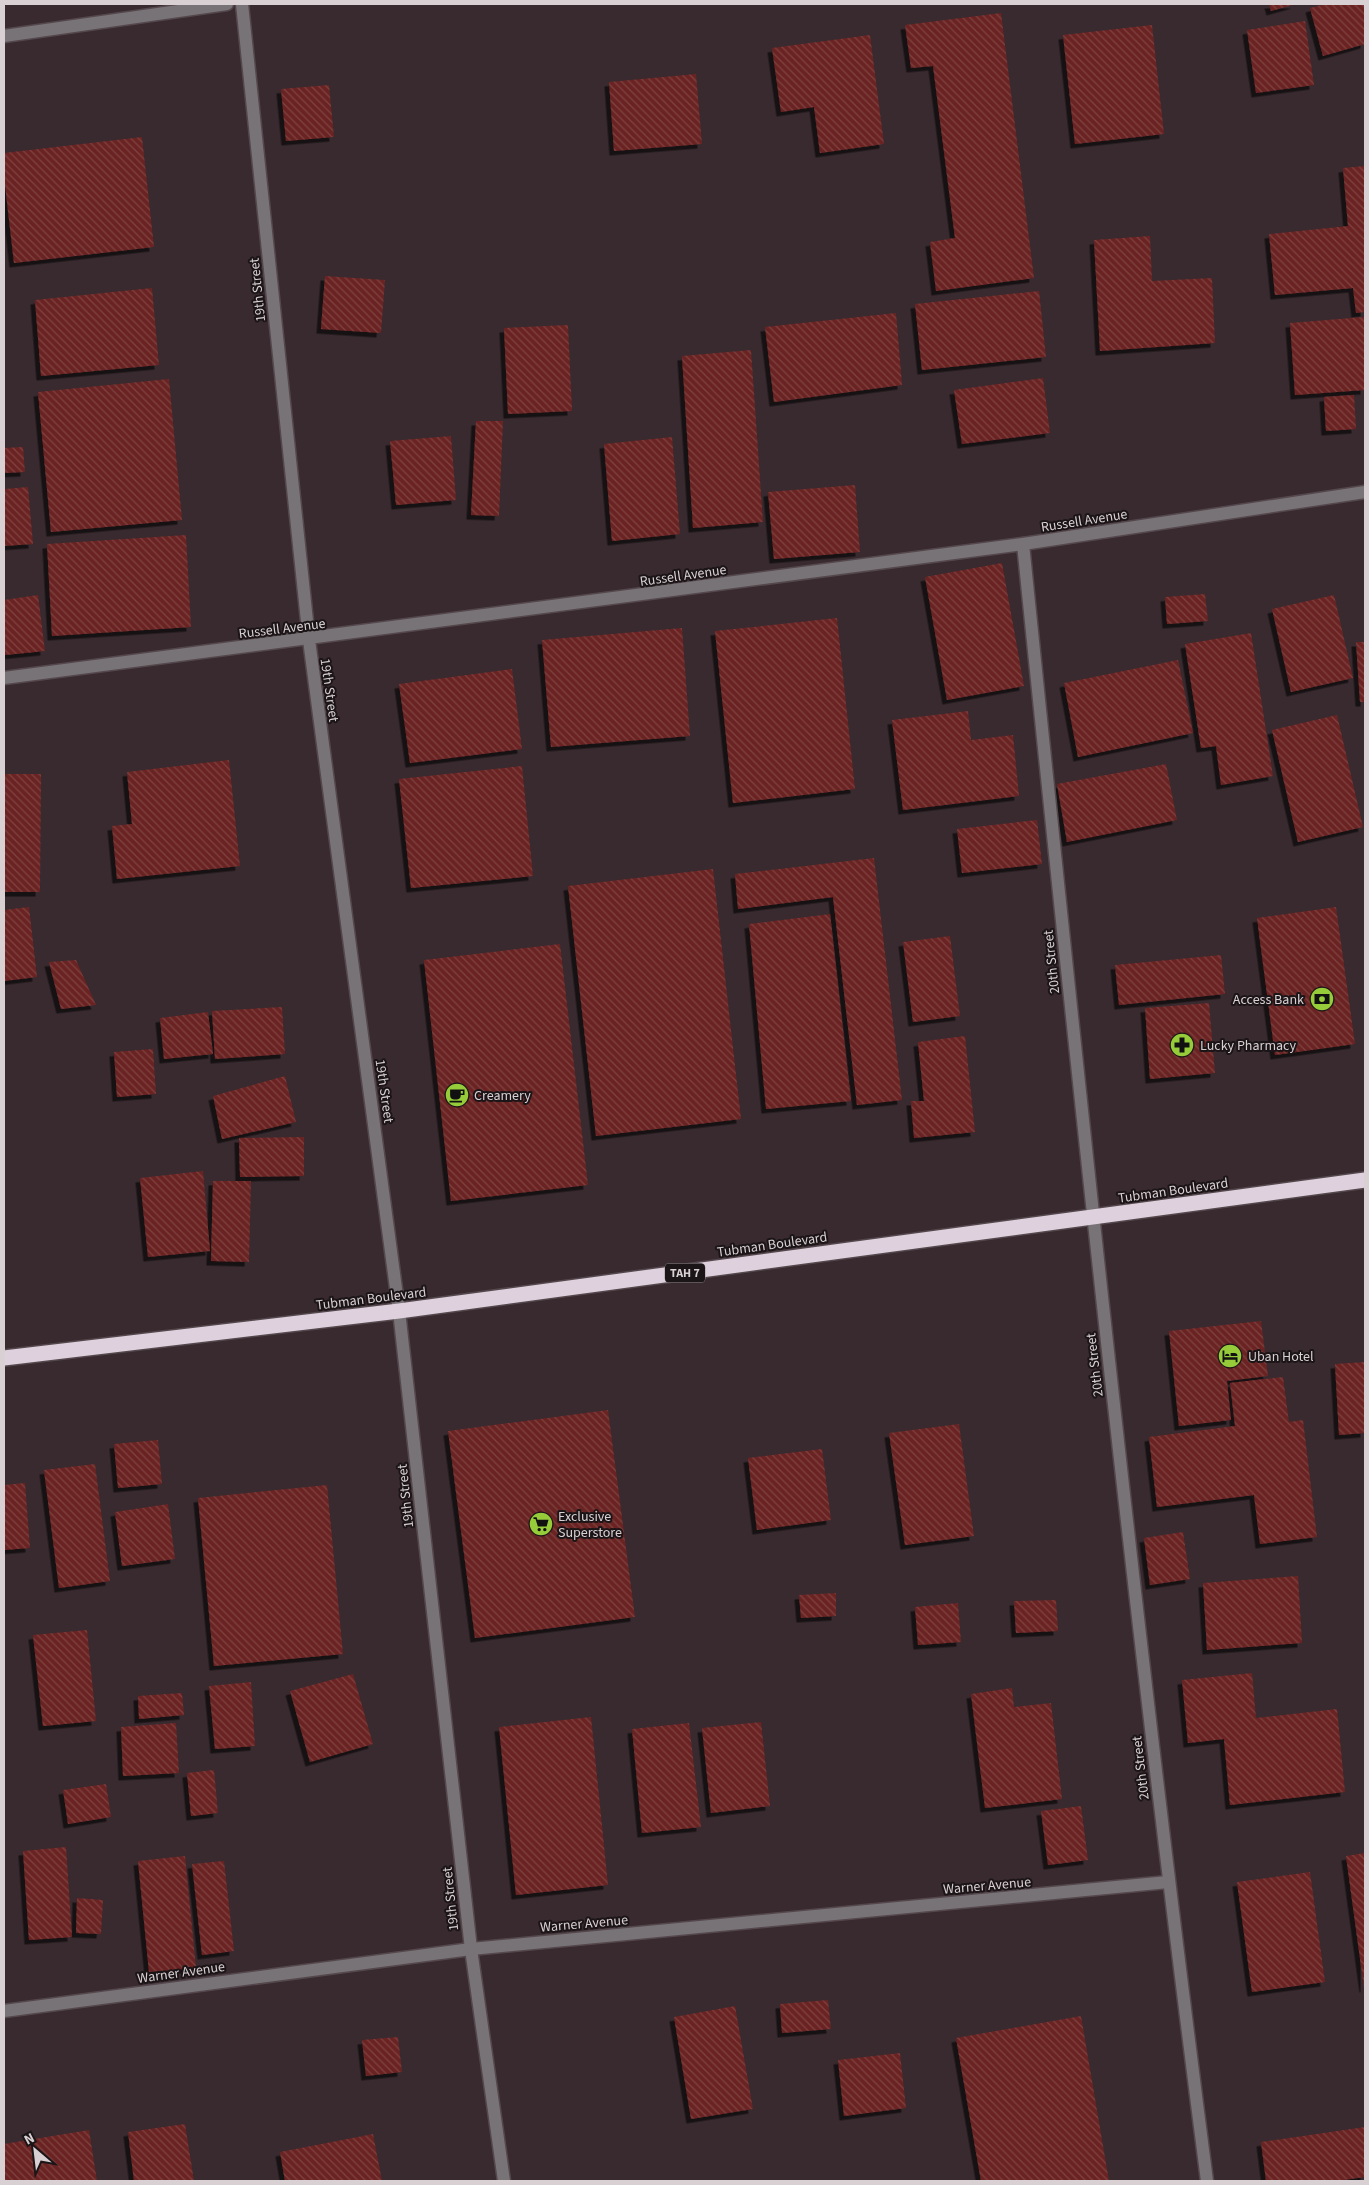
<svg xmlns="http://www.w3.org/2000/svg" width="1369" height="2185" viewBox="0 0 1369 2185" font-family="'Source Sans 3',sans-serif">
<defs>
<pattern id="building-back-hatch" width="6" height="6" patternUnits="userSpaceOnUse" patternTransform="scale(1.25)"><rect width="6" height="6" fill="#6a2322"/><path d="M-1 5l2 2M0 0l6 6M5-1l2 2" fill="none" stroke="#7f4241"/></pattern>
<filter id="shadow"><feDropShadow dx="-4.5" dy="4.5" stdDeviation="0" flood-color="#0009"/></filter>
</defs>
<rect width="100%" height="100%" fill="#382a2f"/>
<g fill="url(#building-back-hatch)" filter="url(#shadow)">
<path d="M 1269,4 L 1296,4 L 1271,11 Z"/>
<path d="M 1325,4 L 1365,4 L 1365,44 L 1323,56 L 1310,8 Z"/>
<path d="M 1001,13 L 1034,278 L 936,291 L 930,242 L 955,238 L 933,66 L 911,68 L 905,25 Z"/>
<path d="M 1305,21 L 1314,85 L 1256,93 L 1247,30 Z"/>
<path d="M 1152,25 L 1164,134 L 1075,144 L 1063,35 Z"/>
<path d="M 870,35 L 884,144 L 820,153 L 814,107 L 781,112 L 772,48 Z"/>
<path d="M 696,74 L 702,144 L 614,151 L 609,82 Z"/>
<path d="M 329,85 L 334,137 L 286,141 L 281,89 Z"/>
<path d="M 142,137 L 154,247 L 14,263 L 4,176 L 4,153 Z"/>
<path d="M 1365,166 L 1365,312 L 1356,313 L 1353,288 L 1275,295 L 1269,234 L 1348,226 L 1343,168 Z"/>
<path d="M 1150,236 L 1152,281 L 1212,278 L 1215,343 L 1100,351 L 1094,240 Z"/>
<path d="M 325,276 L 385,280 L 381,333 L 321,329 Z"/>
<path d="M 152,288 L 159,365 L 41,376 L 35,300 Z"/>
<path d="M 1039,291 L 1046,357 L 922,370 L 915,304 Z"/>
<path d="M 896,313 L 902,385 L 774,402 L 765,327 Z"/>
<path d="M 1364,317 L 1365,390 L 1295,395 L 1290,323 Z"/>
<path d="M 568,325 L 572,411 L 508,414 L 504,328 Z"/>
<path d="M 751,350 L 763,522 L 693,528 L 682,356 Z"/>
<path d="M 1043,378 L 1050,433 L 962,444 L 954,390 Z"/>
<path d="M 169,379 L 182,520 L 51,532 L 38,392 Z"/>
<path d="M 1354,395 L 1356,429 L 1326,431 L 1324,397 Z"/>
<path d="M 476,421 L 503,421 L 499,516 L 471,515 Z"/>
<path d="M 451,436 L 456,500 L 396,505 L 390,441 Z"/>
<path d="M 672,437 L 680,534 L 612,541 L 604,444 Z"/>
<path d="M 23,447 L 25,472 L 4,473 L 4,448 Z"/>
<path d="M 855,485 L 860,552 L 774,559 L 768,492 Z"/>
<path d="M 28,487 L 33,544 L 4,546 L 4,489 Z"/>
<path d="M 186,535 L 191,627 L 52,636 L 47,544 Z"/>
<path d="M 1002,563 L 1024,686 L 947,700 L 925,577 Z"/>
<path d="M 1205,594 L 1208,621 L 1167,624 L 1165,597 Z"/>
<path d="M 38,595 L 45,651 L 5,655 L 4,600 Z"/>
<path d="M 1334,595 L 1353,678 L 1291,692 L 1272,609 Z"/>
<path d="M 837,618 L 855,789 L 733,803 L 715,631 Z"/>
<path d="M 682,628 L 690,736 L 551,747 L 542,640 Z"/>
<path d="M 1251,633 L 1273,776 L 1221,785 L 1216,746 L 1201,748 L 1185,644 Z"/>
<path d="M 1356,642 L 1365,642 L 1365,702 L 1360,702 Z"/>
<path d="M 1178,660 L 1193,733 L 1078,757 L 1064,683 Z"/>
<path d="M 512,669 L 522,749 L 410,763 L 399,684 Z"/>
<path d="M 968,711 L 971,740 L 1013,735 L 1019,796 L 903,810 L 892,720 Z"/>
<path d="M 1337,715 L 1363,827 L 1298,842 L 1272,730 Z"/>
<path d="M 229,760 L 240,866 L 117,879 L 112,826 L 132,824 L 127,772 Z"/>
<path d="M 1166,764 L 1177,820 L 1067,842 L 1057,784 Z"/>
<path d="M 522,766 L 533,876 L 411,888 L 399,779 Z"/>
<path d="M 4,774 L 41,774 L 40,892 L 4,892 Z"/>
<path d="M 1037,820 L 1042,864 L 962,873 L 957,829 Z"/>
<path d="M 874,858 L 902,1100 L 857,1105 L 833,897 L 738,909 L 735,874 Z"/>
<path d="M 713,869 L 741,1119 L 596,1136 L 568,886 Z"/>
<path d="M 29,907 L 37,977 L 4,981 L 4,910 Z"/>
<path d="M 1336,907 L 1355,1044 L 1275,1055 L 1257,918 Z"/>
<path d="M 830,914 L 851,1101 L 766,1109 L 749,924 Z"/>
<path d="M 950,936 L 960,1016 L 913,1022 L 903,942 Z"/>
<path d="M 560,944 L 588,1185 L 451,1201 L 424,960 Z"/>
<path d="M 1221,955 L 1225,994 L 1119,1005 L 1115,965 Z"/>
<path d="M 76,960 L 96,1005 L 61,1009 L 49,962 Z"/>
<path d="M 1209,1003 L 1215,1073 L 1150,1079 L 1145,1008 Z"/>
<path d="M 282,1007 L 285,1054 L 215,1059 L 212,1011 Z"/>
<path d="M 208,1012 L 213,1054 L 164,1059 L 160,1018 Z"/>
<path d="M 965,1036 L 975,1132 L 914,1138 L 911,1101 L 924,1101 L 918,1042 Z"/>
<path d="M 153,1049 L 156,1094 L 117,1097 L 114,1052 Z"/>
<path d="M 285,1076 L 296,1122 L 222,1139 L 213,1096 Z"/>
<path d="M 304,1137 L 304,1176 L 240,1177 L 239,1138 Z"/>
<path d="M 203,1171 L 210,1251 L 148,1257 L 140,1178 Z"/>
<path d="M 213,1181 L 251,1181 L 249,1262 L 211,1261 Z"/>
<path d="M 1261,1321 L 1268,1376 L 1227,1381 L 1231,1420 L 1179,1426 L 1169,1331 Z"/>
<path d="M 1365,1362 L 1365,1433 L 1339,1435 L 1335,1364 Z"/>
<path d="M 1283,1377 L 1289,1422 L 1303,1420 L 1317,1537 L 1260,1544 L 1254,1495 L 1157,1507 L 1149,1437 L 1235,1426 L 1230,1383 Z"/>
<path d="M 608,1410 L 635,1617 L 475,1638 L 448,1431 Z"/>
<path d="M 959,1424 L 974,1536 L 905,1545 L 889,1433 Z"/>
<path d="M 158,1440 L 162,1484 L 118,1488 L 114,1444 Z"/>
<path d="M 822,1449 L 831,1520 L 757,1530 L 748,1458 Z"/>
<path d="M 95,1464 L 110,1581 L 59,1588 L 44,1470 Z"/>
<path d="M 25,1483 L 30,1548 L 4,1550 L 4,1485 Z"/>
<path d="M 327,1485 L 343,1654 L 214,1666 L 198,1498 Z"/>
<path d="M 168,1504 L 175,1559 L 122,1566 L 115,1512 Z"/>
<path d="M 1183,1532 L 1190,1579 L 1150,1585 L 1144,1538 Z"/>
<path d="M 1298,1576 L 1302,1643 L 1207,1650 L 1203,1583 Z"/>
<path d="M 836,1593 L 836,1616 L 801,1618 L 799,1595 Z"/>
<path d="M 1056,1600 L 1058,1631 L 1016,1633 L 1014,1601 Z"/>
<path d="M 958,1603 L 961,1642 L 918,1645 L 915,1607 Z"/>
<path d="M 87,1630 L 96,1721 L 43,1726 L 33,1635 Z"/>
<path d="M 1252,1673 L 1256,1718 L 1337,1709 L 1345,1792 L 1230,1805 L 1224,1739 L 1188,1743 L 1182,1680 Z"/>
<path d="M 353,1674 L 373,1744 L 310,1762 L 290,1691 Z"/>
<path d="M 251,1682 L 255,1746 L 215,1749 L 209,1686 Z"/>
<path d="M 1012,1688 L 1014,1707 L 1051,1703 L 1062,1799 L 985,1808 L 971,1694 Z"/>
<path d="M 182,1693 L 184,1715 L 139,1719 L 138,1696 Z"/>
<path d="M 591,1717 L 608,1885 L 516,1895 L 499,1727 Z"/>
<path d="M 761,1722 L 770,1806 L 711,1813 L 702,1728 Z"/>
<path d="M 176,1723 L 179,1773 L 123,1776 L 121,1727 Z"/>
<path d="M 689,1723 L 701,1827 L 642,1833 L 632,1729 Z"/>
<path d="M 214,1770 L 218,1813 L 191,1816 L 187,1773 Z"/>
<path d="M 106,1784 L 111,1817 L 68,1824 L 63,1790 Z"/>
<path d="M 1081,1806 L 1088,1860 L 1048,1865 L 1041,1811 Z"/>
<path d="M 66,1847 L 72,1937 L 29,1940 L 23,1851 Z"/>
<path d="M 1365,1853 L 1365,1988 L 1364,1988 L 1346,1856 Z"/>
<path d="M 185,1856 L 196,1968 L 149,1972 L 138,1861 Z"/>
<path d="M 224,1861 L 234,1951 L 202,1955 L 192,1864 Z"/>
<path d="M 1310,1872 L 1325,1982 L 1252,1992 L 1237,1882 Z"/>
<path d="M 77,1898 L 103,1900 L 101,1934 L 76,1933 Z"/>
<path d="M 828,2000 L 831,2029 L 782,2033 L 780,2004 Z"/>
<path d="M 735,2006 L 753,2109 L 691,2119 L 674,2017 Z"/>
<path d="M 1081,2016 L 1109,2181 L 981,2181 L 956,2038 Z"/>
<path d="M 398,2037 L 402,2072 L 366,2076 L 362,2040 Z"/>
<path d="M 900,2053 L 906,2108 L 844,2116 L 838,2060 Z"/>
<path d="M 185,2124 L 194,2181 L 134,2181 L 128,2132 Z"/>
<path d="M 1365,2127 L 1365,2177 L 1336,2181 L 1266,2181 L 1261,2142 Z"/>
<path d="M 89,2130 L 97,2181 L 4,2181 L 4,2144 Z"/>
<path d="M 373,2134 L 382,2181 L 285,2181 L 280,2152 Z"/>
</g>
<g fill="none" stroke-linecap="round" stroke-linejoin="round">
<g stroke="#55484d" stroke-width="15">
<g id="minor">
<path d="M 242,4 L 309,640 L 399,1311 L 471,1949 L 504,2181"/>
<path d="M 4,36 L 227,4"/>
<path d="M 1023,544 C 1079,1091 1136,1637 1207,2181"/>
<path d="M 4,678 L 1023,544 L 1365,492"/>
<path d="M 4,2011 L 471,1949 L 1168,1882"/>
</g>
</g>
<g stroke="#55484d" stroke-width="18">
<path id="highway" d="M 4,1358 L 399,1311 L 1365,1180"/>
</g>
<use href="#minor" stroke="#787377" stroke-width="12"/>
<use href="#highway" stroke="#ded0dc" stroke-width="15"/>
</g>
<defs>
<g id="bank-disc" transform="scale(1.25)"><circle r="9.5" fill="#96cc3a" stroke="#1b1517"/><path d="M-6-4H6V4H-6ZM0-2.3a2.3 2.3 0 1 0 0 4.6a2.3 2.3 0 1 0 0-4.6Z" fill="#111"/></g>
<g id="pharmacy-disc" transform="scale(1.25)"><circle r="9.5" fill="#96cc3a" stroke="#1b1517"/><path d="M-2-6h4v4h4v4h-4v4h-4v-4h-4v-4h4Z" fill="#111"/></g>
<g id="cafe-disc" transform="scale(1.25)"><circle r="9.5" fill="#96cc3a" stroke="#1b1517"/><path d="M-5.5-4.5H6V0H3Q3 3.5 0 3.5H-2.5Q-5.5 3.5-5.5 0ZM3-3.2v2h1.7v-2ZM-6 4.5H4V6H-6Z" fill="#111"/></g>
<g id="hotel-disc" transform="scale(1.25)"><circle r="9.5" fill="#96cc3a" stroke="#1b1517"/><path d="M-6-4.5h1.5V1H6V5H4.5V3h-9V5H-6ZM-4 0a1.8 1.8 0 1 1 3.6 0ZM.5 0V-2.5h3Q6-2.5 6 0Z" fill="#111"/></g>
<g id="supermarket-disc" transform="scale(1.25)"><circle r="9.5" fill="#96cc3a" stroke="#1b1517"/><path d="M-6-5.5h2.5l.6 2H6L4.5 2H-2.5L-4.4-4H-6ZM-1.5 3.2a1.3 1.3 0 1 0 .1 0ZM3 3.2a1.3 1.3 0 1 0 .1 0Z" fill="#111"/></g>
</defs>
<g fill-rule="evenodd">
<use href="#bank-disc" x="1322" y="999"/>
<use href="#pharmacy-disc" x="1182" y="1045"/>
<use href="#cafe-disc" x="457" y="1095"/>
<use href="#hotel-disc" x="1230" y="1356"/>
<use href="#supermarket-disc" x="541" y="1524"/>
</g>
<g text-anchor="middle" stroke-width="4" stroke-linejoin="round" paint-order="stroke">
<rect fill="#1b1517" stroke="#a0989b" stroke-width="1" x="665" y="1263.5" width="40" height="19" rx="4"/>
<g font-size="12" font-weight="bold" fill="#d9d0d3">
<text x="685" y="1277">TAH 7</text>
</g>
<g font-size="14" fill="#d9d0d3" stroke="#1b1517">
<text transform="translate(257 290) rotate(-96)" y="5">19th Street</text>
<text transform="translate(1084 520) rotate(-9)" y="5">Russell Avenue</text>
<text transform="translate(683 575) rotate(-8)" y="5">Russell Avenue</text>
<text transform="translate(282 628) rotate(-7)" y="5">Russell Avenue</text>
<text transform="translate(330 690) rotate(82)" y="5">19th Street</text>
<text transform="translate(1051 962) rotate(-96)" y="5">20th Street</text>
<text transform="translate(385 1091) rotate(82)" y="5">19th Street</text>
<text transform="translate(1173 1190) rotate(-8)" y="5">Tubman Boulevard</text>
<text transform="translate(772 1244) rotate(-8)" y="5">Tubman Boulevard</text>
<text transform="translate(371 1298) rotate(-7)" y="5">Tubman Boulevard</text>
<text transform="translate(1094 1365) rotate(-97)" y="5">20th Street</text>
<text transform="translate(405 1496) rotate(-96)" y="5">19th Street</text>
<text transform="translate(1140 1768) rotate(-97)" y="5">20th Street</text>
<text transform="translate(987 1885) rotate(-5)" y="5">Warner Avenue</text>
<text transform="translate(450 1899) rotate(-96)" y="5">19th Street</text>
<text transform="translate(584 1923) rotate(-5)" y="5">Warner Avenue</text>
<text transform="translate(181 1972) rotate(-8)" y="5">Warner Avenue</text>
</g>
<g font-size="14" fill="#d9d0d3" stroke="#1b1517" text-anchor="start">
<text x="1304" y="1004" text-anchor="end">Access Bank</text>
<text x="1200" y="1050">Lucky Pharmacy</text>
<text x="474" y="1100">Creamery</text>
<text x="1248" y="1361">Uban Hotel</text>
<text x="558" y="1521">Exclusive<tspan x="558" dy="16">Superstore</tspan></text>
</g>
</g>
<rect width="1369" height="2185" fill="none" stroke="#d9d0d3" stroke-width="10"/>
<g transform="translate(35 2150) rotate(332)" stroke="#1b1517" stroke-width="4" paint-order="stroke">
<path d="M0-4L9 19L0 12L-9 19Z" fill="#d9d0d3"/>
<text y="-8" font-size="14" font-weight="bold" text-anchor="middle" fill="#d9d0d3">N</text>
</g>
</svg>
